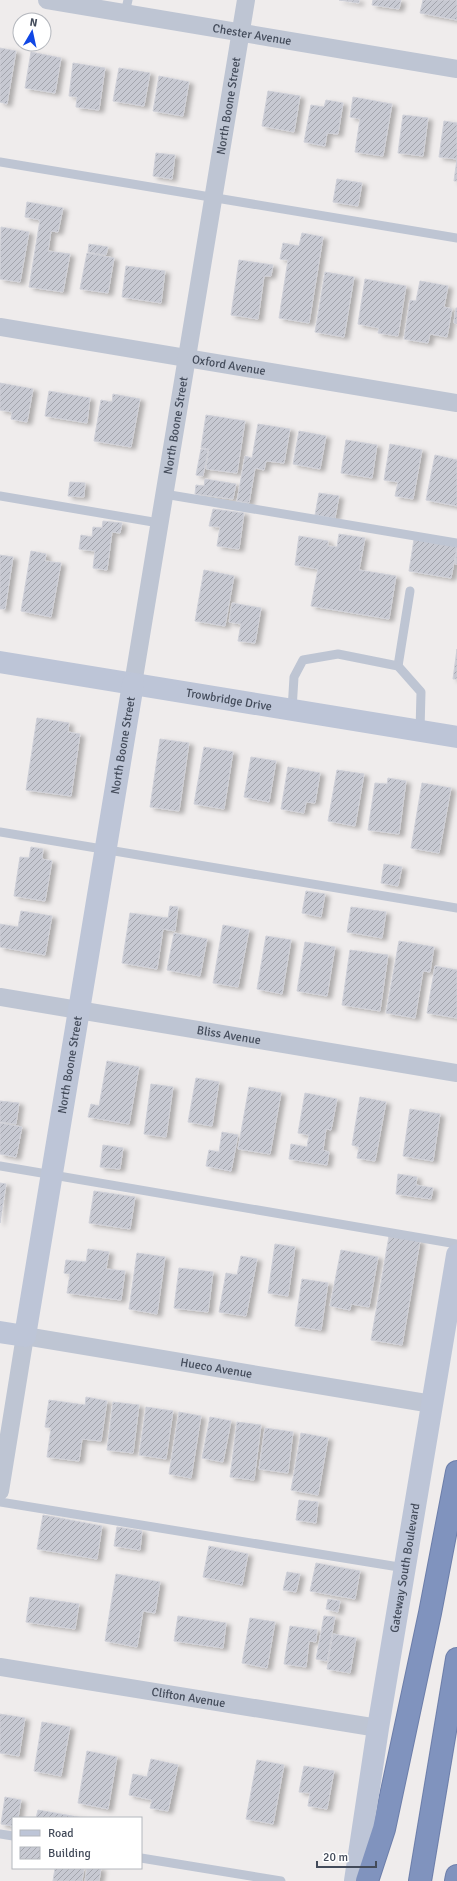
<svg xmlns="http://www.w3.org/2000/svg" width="457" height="1881" viewBox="0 0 457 1881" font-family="Signika,sans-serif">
<defs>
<pattern id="building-hatch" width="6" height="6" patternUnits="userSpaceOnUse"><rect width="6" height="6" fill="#c7c9d2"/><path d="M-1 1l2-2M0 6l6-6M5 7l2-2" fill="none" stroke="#a3a5ad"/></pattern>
<filter id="shadow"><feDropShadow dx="4.5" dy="2.5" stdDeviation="2" flood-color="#0004"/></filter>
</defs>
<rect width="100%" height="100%" fill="#efecec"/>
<g fill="url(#building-hatch)" stroke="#cfd0d8" filter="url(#shadow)">
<path d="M 339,0 L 359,0 L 359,3 Z"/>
<path d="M 373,0 L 401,0 L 399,9 L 372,5 Z"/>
<path d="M 423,0 L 457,0 L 457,20 L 420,13 Z"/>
<path d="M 0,48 L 16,51 L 7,104 L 0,102 Z"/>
<path d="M 31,52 L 61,58 L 55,93 L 25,88 Z"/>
<path d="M 73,63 L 105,68 L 99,110 L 76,107 L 77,97 L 69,96 Z"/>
<path d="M 119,68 L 150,73 L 144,106 L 113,101 Z"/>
<path d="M 159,76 L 189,82 L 183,116 L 153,111 Z"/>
<path d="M 268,91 L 300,96 L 294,132 L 262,126 Z"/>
<path d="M 353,97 L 392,104 L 383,156 L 355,152 L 360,119 L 350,117 Z"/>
<path d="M 326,100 L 343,103 L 338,134 L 327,133 L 325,146 L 304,142 L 311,105 L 324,107 Z"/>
<path d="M 403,115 L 428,118 L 423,156 L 398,153 Z"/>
<path d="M 444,121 L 457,123 L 457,181 L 454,181 L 457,159 L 439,157 Z"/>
<path d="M 156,153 L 175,155 L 172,179 L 153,176 Z"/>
<path d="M 337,179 L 362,183 L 358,206 L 333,202 Z"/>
<path d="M 27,202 L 63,208 L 58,232 L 51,231 L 48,251 L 70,254 L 63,292 L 29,287 L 40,220 L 25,217 Z"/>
<path d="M 1,227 L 29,232 L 20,282 L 0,279 Z"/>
<path d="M 302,233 L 323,237 L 309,323 L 279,318 L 288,260 L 280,259 L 283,243 L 299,246 Z"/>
<path d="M 89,244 L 108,247 L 106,255 L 88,252 Z"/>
<path d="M 87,253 L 114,258 L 108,293 L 80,289 Z"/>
<path d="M 239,260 L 273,265 L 271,276 L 264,276 L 258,319 L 231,315 Z"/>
<path d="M 126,266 L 165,271 L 161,303 L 122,297 Z"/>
<path d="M 325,272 L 354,277 L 344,337 L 315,332 Z"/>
<path d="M 365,279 L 406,286 L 398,336 L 378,333 L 379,328 L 358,324 Z"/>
<path d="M 420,281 L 448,286 L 444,307 L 452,309 L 447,337 L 430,334 L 428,343 L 404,339 L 410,300 L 416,301 Z"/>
<path d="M 456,308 L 457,308 L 457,324 L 454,323 Z"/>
<path d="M 0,383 L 33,389 L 27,422 L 11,419 L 12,412 L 0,410 Z"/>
<path d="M 49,391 L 90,398 L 87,423 L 45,416 Z"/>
<path d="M 113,394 L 140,399 L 131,447 L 94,441 L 101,400 L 112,402 Z"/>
<path d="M 206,415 L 245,421 L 237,473 L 206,469 L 209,449 L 201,448 Z"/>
<path d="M 258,424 L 290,429 L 284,463 L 266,461 L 264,470 L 255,468 L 249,503 L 237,501 L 245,456 L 252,458 Z"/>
<path d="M 299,431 L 326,436 L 320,469 L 293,464 Z"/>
<path d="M 346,440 L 377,445 L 372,478 L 341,473 Z"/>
<path d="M 390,444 L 422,450 L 413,499 L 395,496 L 398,482 L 384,480 Z"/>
<path d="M 201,449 L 208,450 L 203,476 L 196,475 Z"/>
<path d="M 435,455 L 457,460 L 457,506 L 426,500 Z"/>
<path d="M 205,479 L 236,484 L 233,499 L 195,494 L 196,485 L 204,486 Z"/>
<path d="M 70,482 L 85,483 L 84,497 L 68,496 Z"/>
<path d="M 319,493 L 339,496 L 335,518 L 315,515 Z"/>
<path d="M 213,509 L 244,513 L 239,549 L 217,546 L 220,527 L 209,526 Z"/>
<path d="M 103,521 L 122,523 L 120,533 L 112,532 L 107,570 L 93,568 L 95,551 L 79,549 L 81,535 L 92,537 L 93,527 L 102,528 Z"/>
<path d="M 339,534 L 365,538 L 359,570 L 396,576 L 389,619 L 311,606 L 318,569 L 295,565 L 299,536 L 328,541 L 328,546 L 337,547 Z"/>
<path d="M 414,539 L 457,547 L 451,578 L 409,571 Z"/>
<path d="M 457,548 L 457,564 L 455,564 Z"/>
<path d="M 31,551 L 46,554 L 45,561 L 61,563 L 51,617 L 21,611 Z"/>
<path d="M 0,555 L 13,557 L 5,609 L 0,609 Z"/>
<path d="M 204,570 L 234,576 L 225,626 L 195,621 Z"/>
<path d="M 232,603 L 261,608 L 255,643 L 238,641 L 241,624 L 229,622 Z"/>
<path d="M 457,649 L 457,679 L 453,679 Z"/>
<path d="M 37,718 L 69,723 L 68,732 L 80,734 L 71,796 L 26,790 Z"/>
<path d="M 160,739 L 189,743 L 179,811 L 150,807 Z"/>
<path d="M 204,747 L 233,752 L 224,809 L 194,804 Z"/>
<path d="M 251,757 L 276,761 L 269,802 L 244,797 Z"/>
<path d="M 288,767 L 320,773 L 315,803 L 306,802 L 304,813 L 281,809 Z"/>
<path d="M 337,770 L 364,774 L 355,826 L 328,821 Z"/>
<path d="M 388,778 L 406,781 L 399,834 L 368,830 L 375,783 L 387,784 Z"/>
<path d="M 422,783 L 451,788 L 439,853 L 411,848 Z"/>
<path d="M 31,847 L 43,849 L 42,859 L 52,861 L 45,901 L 14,896 L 20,857 L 29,858 Z"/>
<path d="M 384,864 L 402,867 L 398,886 L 381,883 Z"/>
<path d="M 306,891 L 325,894 L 321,917 L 302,913 Z"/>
<path d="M 170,906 L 178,907 L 175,931 L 163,929 L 157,969 L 122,963 L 130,913 L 168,918 Z"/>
<path d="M 351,907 L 386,912 L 382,938 L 347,932 Z"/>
<path d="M 21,911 L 52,916 L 45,955 L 0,947 L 0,924 L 18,927 Z"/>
<path d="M 223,925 L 249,930 L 238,987 L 213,983 Z"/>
<path d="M 174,933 L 207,939 L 200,976 L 167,970 Z"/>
<path d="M 266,936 L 291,940 L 282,994 L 257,989 Z"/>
<path d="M 399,941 L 434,947 L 430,972 L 423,971 L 415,1018 L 386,1013 Z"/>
<path d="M 305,942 L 335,947 L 327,996 L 297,991 Z"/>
<path d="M 350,950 L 388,955 L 380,1011 L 342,1005 Z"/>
<path d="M 435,966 L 457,970 L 457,1018 L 427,1013 Z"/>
<path d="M 107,1061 L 139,1067 L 129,1124 L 88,1117 L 91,1104 L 99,1106 Z"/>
<path d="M 196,1078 L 219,1082 L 212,1126 L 188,1122 Z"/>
<path d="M 151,1084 L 173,1087 L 166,1137 L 144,1134 Z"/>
<path d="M 249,1087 L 281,1093 L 270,1154 L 238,1149 Z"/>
<path d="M 305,1093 L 337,1099 L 331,1130 L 326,1129 L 323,1150 L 329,1152 L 327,1165 L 289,1159 L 291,1144 L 307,1147 L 309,1135 L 298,1133 Z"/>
<path d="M 360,1097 L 386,1102 L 375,1161 L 357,1158 L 359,1147 L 352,1145 Z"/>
<path d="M 0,1101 L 19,1103 L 16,1124 L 0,1122 Z"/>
<path d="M 410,1109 L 440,1114 L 433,1161 L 403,1156 Z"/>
<path d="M 0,1123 L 22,1127 L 16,1157 L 0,1154 Z"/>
<path d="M 222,1132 L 238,1135 L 231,1171 L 206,1166 L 209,1150 L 219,1152 Z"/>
<path d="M 103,1145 L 123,1148 L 120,1169 L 100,1167 Z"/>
<path d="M 398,1174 L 417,1177 L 416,1185 L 433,1188 L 431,1199 L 396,1194 Z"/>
<path d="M 0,1183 L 6,1184 L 0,1223 Z"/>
<path d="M 94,1191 L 135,1197 L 130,1229 L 89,1223 Z"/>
<path d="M 389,1236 L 420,1241 L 402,1345 L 371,1340 Z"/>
<path d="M 275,1244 L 295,1247 L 288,1296 L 268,1293 Z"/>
<path d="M 88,1249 L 109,1252 L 106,1269 L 125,1271 L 121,1300 L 67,1293 L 70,1274 L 64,1273 L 66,1260 L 86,1262 Z"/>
<path d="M 341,1250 L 378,1257 L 369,1307 L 351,1304 L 350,1310 L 330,1306 Z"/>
<path d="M 137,1253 L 165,1257 L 157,1314 L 129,1309 Z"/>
<path d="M 241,1256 L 257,1259 L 246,1316 L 219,1312 L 226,1273 L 237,1275 Z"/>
<path d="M 179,1268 L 213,1272 L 208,1312 L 174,1308 Z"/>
<path d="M 302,1279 L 328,1283 L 321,1330 L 295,1326 Z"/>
<path d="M 86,1397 L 107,1401 L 101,1441 L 82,1439 L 79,1461 L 47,1457 L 51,1428 L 45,1427 L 49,1400 L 85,1405 Z"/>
<path d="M 113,1402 L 139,1405 L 133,1453 L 107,1450 Z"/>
<path d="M 146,1407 L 173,1411 L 166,1459 L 139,1455 Z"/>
<path d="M 179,1412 L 201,1416 L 191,1478 L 169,1474 Z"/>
<path d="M 210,1417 L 231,1421 L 223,1462 L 202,1458 Z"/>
<path d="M 237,1422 L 261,1425 L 254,1480 L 230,1477 Z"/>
<path d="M 265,1428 L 293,1432 L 288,1473 L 259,1469 Z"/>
<path d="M 301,1433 L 328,1438 L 318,1495 L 291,1490 Z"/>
<path d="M 299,1500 L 318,1502 L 316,1523 L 296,1520 Z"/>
<path d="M 43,1515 L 102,1526 L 97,1559 L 37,1549 Z"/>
<path d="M 117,1527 L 142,1531 L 140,1550 L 114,1546 Z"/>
<path d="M 209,1546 L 248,1554 L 242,1585 L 203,1577 Z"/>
<path d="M 316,1563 L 360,1571 L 355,1599 L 310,1591 Z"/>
<path d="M 287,1572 L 300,1574 L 296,1592 L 283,1590 Z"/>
<path d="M 116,1574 L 160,1582 L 155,1613 L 143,1611 L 137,1647 L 105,1641 Z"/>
<path d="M 30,1597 L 79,1604 L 75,1629 L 26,1622 Z"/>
<path d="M 328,1599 L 340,1601 L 338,1612 L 326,1609 Z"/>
<path d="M 178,1616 L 226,1623 L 223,1648 L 174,1641 Z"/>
<path d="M 324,1616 L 335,1617 L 327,1661 L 316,1659 Z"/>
<path d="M 250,1618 L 275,1622 L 267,1668 L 242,1663 Z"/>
<path d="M 290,1626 L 317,1630 L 316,1642 L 309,1641 L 306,1667 L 284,1664 Z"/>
<path d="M 333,1634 L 356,1638 L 350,1673 L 327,1669 Z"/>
<path d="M 0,1714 L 25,1718 L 19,1756 L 0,1753 Z"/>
<path d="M 42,1722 L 70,1727 L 61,1776 L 34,1771 Z"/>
<path d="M 87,1751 L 117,1757 L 108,1809 L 78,1803 Z"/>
<path d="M 151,1759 L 178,1765 L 168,1811 L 150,1808 L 152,1800 L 129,1795 L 133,1774 L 147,1777 Z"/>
<path d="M 257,1760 L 284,1765 L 273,1824 L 246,1819 Z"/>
<path d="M 304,1766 L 334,1771 L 327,1809 L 308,1806 L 310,1793 L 299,1792 Z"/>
<path d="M 5,1797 L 21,1800 L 18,1818 L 13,1818 L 13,1826 L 1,1824 Z"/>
<path d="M 38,1810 L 84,1818 L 36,1818 Z"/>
<path d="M 55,1868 L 84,1868 L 82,1881 L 53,1881 Z"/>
<path d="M 87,1868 L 101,1868 L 99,1881 L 85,1881 Z"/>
</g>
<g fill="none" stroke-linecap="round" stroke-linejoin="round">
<g stroke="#6c7eaa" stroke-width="24">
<g id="highway">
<path d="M 367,1881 L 384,1829 L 430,1613 L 457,1472"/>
<path d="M 420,1881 L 457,1659"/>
<path d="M 456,1881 L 457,1876"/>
</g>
</g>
<g stroke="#bec5d3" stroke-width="9">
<path d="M 125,13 L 128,0"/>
<path d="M 0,162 L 457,238"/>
<path d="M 164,494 L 457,543"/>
<path d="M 0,496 L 159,523"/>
<path d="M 398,666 L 410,591"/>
<path d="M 292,710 L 294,677 L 303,660 L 338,654 L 398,666 L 421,692 L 420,731"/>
<path d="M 0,832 L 457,908"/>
<path d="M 0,1166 L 457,1244"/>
<path d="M 0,1502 L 405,1568"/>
<path d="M 0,1834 L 13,1836"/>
<path d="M 141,1858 L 281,1881"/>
</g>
<g stroke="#bec5d3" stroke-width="18">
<path id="s1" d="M 47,0 L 457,69"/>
<path id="s2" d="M 0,327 L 457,403"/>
<path id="s3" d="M 133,684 L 246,0"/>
<path id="s4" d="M 0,997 L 457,1073"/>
<path id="s5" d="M 0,1491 L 25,1336 L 432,1404"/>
<path id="s6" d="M 0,1667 L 378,1728"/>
</g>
<g stroke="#bdc5d7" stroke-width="22">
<path id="s7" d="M 0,662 L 457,737"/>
<path id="s8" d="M 0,1332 L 25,1336 L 133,684"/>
<path id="s9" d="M 355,1881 L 378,1728 L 457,1255"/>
</g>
<use href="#highway" stroke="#8093be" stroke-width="22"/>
</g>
<g text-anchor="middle" stroke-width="3" stroke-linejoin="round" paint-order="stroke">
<g font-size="12" fill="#434b5a" stroke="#fff">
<text dy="4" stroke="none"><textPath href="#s1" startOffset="208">Chester Avenue</textPath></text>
<text dy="4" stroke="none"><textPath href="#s3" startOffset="586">North Boone Street</textPath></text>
<text dy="4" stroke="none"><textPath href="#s2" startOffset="232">Oxford Avenue</textPath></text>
<text dy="4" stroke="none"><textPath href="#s3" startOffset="262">North Boone Street</textPath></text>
<text dy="4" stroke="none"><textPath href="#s7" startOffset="232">Trowbridge Drive</textPath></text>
<text dy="4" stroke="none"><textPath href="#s8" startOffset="624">North Boone Street</textPath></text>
<text dy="4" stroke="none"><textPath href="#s4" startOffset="232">Bliss Avenue</textPath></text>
<text dy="4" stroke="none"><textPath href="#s8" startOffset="300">North Boone Street</textPath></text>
<text dy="4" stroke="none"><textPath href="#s5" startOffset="351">Hueco Avenue</textPath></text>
<text dy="4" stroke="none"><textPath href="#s9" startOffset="317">Gateway South Boulevard</textPath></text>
<text dy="4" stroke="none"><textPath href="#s6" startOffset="191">Clifton Avenue</textPath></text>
</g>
</g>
<rect x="12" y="1817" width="130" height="52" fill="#ffffff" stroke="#b4b7bd"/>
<rect x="20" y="1830" width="20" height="6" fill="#bdc5d7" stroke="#b4b7bd"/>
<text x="48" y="1837" font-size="12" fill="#434b5a">Road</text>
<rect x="20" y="1847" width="20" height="12" fill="url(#building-hatch)" stroke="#b4b7bd"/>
<text x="48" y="1857" font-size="12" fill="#434b5a">Building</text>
<g transform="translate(32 32) rotate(9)"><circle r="19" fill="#ffffff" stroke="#b4b7bd"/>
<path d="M0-3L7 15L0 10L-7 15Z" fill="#1047e5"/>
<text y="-6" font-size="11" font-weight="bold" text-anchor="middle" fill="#434b5a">N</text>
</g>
<path d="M317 1861v6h59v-6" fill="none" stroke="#434b5a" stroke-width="2"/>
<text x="323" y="1861" font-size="12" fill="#434b5a" stroke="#ffffff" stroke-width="3" paint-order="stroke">20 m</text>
</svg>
